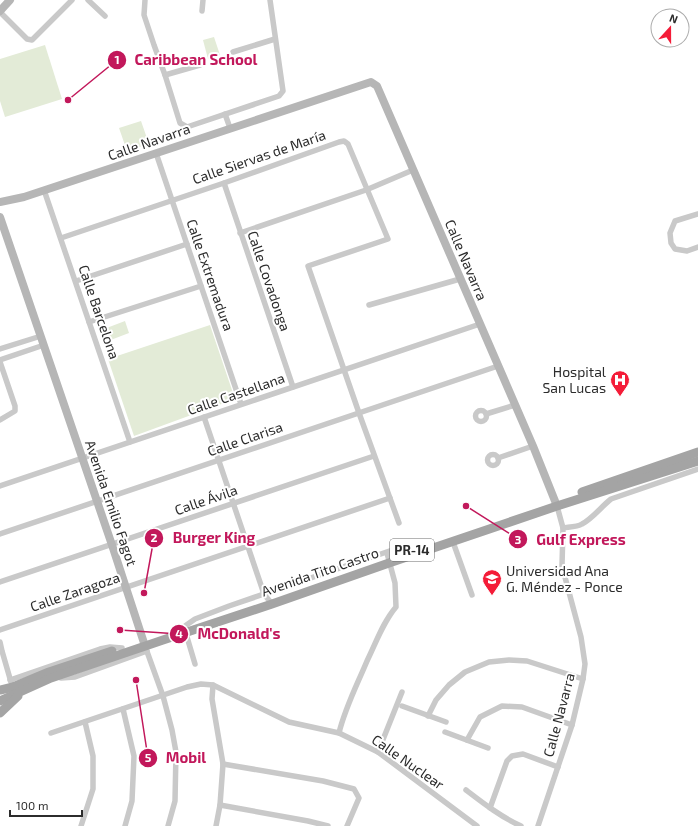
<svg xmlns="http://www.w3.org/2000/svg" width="698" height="826" viewBox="0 0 698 826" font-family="'Exo 2',sans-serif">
<rect width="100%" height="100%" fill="#fff"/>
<g fill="#e3ebd7">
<path d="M 214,37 L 220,55 L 208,59 L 203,40 Z"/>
<path d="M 45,45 L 62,99 L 5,117 L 0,101 L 0,59 Z"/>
<path d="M 141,121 L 149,144 L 127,151 L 119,128 Z"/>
<path d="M 125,321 L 129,333 L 108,341 L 104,329 Z"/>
<path d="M 210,325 L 235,399 L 134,436 L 108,359 Z"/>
</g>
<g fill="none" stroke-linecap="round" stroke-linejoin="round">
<g stroke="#c9c9c9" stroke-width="5.5">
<path d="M 88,0 L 105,16"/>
<path d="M 145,0 L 144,15 L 154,45 L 165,75 L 180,123 L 187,127 L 279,96 L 283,91 L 270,0"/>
<path d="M 202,11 L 203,0"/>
<path d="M 0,12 L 27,39 L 32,40 L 72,0"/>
<path d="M 233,52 L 275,39"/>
<path d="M 165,75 L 200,65"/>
<path d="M 225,114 L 230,128"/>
<path d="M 156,153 L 241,404"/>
<path d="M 224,183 L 293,387"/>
<path d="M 44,190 L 130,442"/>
<path d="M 698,214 L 675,221 L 670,233 L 671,243 L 675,249 L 687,251 L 698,247"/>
<path d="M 240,233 L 366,190 L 413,170"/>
<path d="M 61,238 L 224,183 L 339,142 L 344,141 L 348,144 L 388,239 L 308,266 L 359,413 L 399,523"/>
<path d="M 76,281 L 187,244"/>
<path d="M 369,305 L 460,279"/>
<path d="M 89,322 L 201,286"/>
<path d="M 0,349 L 41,336"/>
<path d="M 0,360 L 44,345"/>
<path d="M 0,362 L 15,406 L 15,411 L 0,420"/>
<circle cx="481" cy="416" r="5.5"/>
<path d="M 486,414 L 515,405"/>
<path d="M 204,417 L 264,594 L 272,604"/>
<circle cx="493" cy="460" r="5.5"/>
<path d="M 498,458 L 533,446"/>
<path d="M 0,486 L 480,324"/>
<path d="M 563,528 C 569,527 577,527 582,524 C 592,519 602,506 611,499 L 698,469"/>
<path d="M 0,534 L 498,366"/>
<path d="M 453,542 L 472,595"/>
<path d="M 0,582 L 374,456"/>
<path d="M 185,626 L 195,619 L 229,606 L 410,544 L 416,542 L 426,545"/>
<path d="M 0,630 L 390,498"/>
<path d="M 187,632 L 187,637 L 195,664"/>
<path d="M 0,642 L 2,651 L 11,682"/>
<path d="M 145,646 L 163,696 L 172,730 L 176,752 L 175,801 L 168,826"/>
<path d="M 61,678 L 75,677 L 147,651"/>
<path d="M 10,680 L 100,649 L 110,647 L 122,648"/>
<path d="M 213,685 L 212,699 L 223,764 L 220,805 L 216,826"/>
<path d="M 402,706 L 446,722"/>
<path d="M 123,709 L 134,756 L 132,801 L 125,826"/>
<path d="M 428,716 L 436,700 L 449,685 L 465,672 L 489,662 L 509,660 L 527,661 L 583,679"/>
<path d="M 445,732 L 488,748"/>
<path d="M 51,733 L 187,687 L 201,684 L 213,685 L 289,722 L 339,733 L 378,752 L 477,826"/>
<path d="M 339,733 C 345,708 357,685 367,661 C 376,643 383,622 396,607 L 395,583 L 387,553"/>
<path d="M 467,740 L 480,717 L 502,706 L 522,707 L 572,725"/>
<path d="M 378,752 L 402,692"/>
<path d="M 223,764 L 323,781 L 354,789 L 359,798 L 347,826"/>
<path d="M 466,790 C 483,803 501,817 521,826"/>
<path d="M 220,805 L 308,821 L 328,826"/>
<path d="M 490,808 L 507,761 L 512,756 L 523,754 L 558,767"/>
<path d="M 81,826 L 93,789 L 93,756 L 85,722"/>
<path d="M 538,826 L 572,725 L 583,679 L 585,664 L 581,637 L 562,566 L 563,528 L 557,506"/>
</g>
<g stroke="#b6b6b6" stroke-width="8">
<path d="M 0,11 L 10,0"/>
<path d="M 0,202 L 24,197 L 371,82 L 377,86 L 533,446 L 557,506"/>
<path d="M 0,217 L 112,545 L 145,646"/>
</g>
<g stroke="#a4a4a4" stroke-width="9">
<path d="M 582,492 L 698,452"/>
<path d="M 0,690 L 13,687 L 49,672 L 112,651"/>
<path d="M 0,701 L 51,678 L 163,640 L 272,604 L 389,563 L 557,506 L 698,461"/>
<path d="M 0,713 L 18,696"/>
</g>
</g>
<defs>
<g id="hospital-pin" transform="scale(1)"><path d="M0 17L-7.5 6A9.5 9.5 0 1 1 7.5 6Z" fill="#f41c38" stroke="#fff"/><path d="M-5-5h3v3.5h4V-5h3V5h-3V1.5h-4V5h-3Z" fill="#fff"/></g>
<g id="university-pin" transform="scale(1)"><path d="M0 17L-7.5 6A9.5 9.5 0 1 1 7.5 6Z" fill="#f41c38" stroke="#fff"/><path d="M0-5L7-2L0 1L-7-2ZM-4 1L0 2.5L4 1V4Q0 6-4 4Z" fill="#fff"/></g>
</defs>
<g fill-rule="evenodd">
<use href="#hospital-pin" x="620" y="380"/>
<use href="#university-pin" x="492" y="579"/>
</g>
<g text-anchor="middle" stroke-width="4" stroke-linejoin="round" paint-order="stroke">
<rect fill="#fff" stroke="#6b6b6b" stroke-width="1" x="390" y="539" width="44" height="22" rx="3"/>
<g font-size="13" font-weight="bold" fill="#2c2c2c">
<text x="412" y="555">PR-14</text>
</g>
<g font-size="14" fill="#2c2c2c" stroke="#fff">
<text transform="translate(149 142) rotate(-19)" y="5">Calle Navarra</text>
<text transform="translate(259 157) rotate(-19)" y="5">Calle Siervas de María</text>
<text transform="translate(466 260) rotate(67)" y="5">Calle Navarra</text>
<text transform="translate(210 275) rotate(71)" y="5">Calle Extremadura</text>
<text transform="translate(269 281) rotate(71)" y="5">Calle Covadonga</text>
<text transform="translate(99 312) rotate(71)" y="5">Calle Barcelona</text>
<text transform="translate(236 394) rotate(-19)" y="5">Calle Castellana</text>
<text transform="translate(245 439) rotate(-19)" y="5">Calle Clarisa</text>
<text transform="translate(206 500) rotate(-19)" y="5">Calle Ávila</text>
<text transform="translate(111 503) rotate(71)" y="5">Avenida Emilio Fagot</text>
<text transform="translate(320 572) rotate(-19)" y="5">Avenida Tito Castro</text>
<text transform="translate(75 592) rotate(-19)" y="5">Calle Zaragoza</text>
<text transform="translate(559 715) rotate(-75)" y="5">Calle Navarra</text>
<text transform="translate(408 762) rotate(35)" y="5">Calle Nuclear</text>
</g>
<g font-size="14" fill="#2c2c2c" stroke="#fff" text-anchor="end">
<text x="606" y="377">Hospital<tspan x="606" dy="16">San Lucas</tspan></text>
<text x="506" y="576" text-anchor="start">Universidad Ana<tspan x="506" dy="16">G. Méndez - Ponce</tspan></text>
</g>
</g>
<path fill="none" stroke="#c2185b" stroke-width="1.5" d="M68 100L117 60M144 593L154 538M466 506L518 539M120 630L179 634M136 680L148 758"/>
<g fill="#c2185b" stroke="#fff" stroke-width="1.5">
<circle cx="68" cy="100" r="4"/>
<circle cx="144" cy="593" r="4"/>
<circle cx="466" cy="506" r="4"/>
<circle cx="120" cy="630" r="4"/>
<circle cx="136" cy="680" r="4"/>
<circle cx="117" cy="60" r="10"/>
<circle cx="154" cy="538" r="10"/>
<circle cx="518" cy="539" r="10"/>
<circle cx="179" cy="634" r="10"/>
<circle cx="148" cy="758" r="10"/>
</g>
<g font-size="12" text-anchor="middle" font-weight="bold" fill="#fff">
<text x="117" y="64">1</text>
<text x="154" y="542">2</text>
<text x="518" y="544">3</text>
<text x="179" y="638">4</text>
<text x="148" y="762">5</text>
</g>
<g font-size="15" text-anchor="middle" font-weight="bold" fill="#c2185b" stroke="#fff" stroke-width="4" stroke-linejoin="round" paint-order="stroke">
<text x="196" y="65">Caribbean School</text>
<text x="214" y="543">Burger King</text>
<text x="581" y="545">Gulf Express</text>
<text x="239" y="639">McDonald's</text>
<text x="186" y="763">Mobil</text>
</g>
<g transform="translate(670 28) rotate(21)"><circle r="19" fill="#ffffff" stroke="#ababab"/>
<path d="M0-3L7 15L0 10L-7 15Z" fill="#f41c38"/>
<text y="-6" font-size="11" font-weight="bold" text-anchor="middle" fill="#2c2c2c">N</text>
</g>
<path d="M10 810v6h72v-6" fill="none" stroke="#2c2c2c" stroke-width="2"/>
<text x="16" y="810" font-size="12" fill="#2c2c2c" stroke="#ffffff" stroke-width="3" paint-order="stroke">100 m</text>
</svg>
